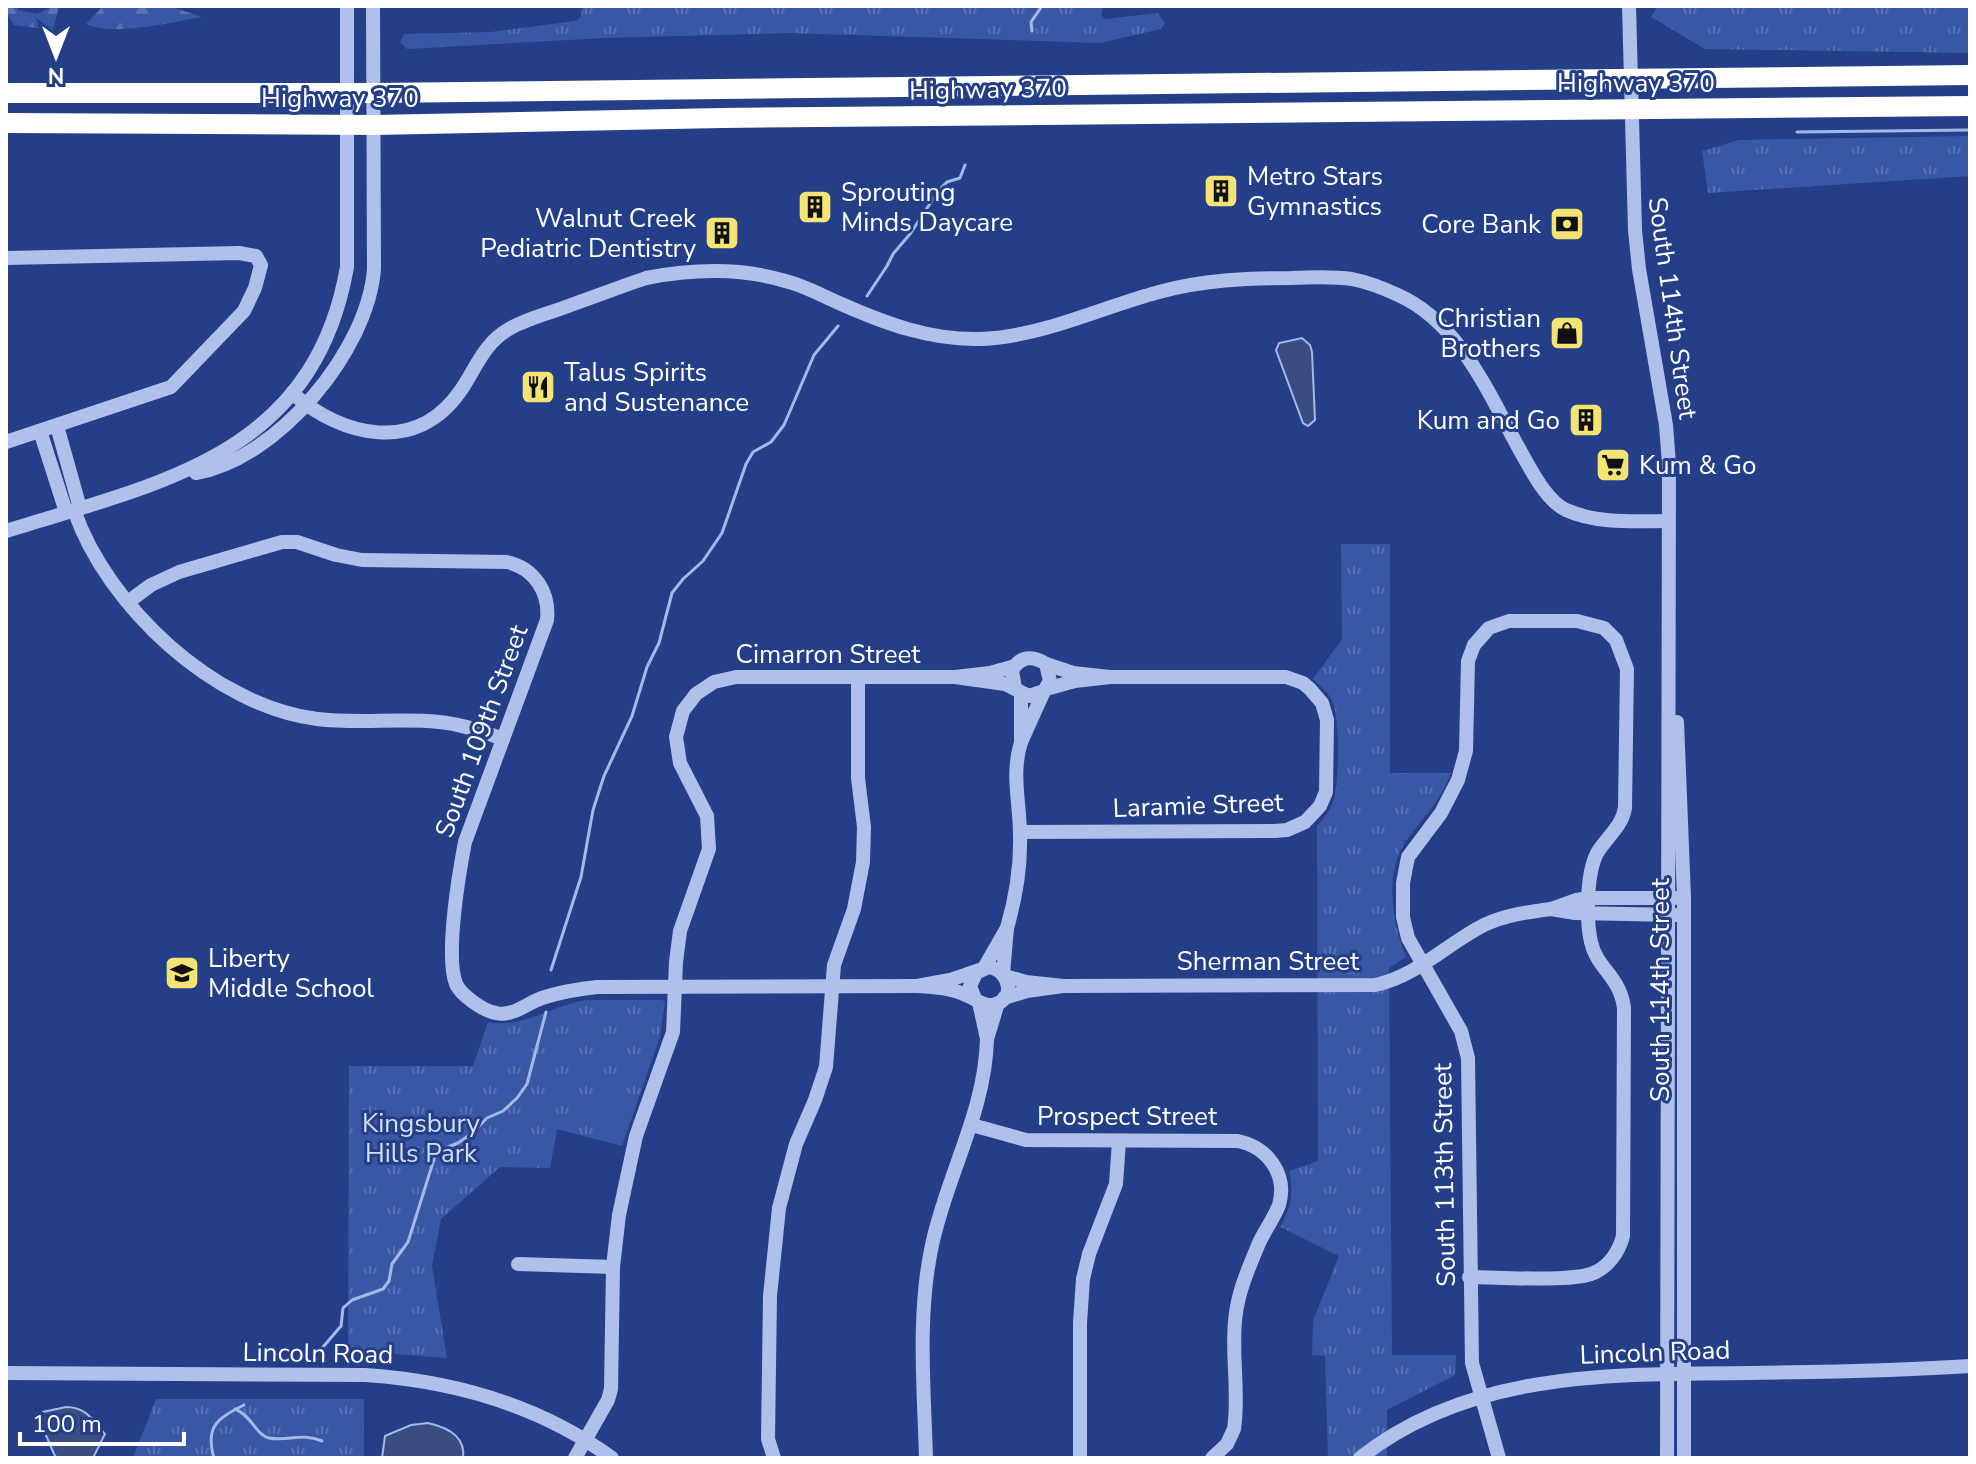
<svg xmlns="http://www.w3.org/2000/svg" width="1976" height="1464" viewBox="0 0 1976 1464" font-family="'Nunito Sans',sans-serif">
<defs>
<pattern id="grass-tufts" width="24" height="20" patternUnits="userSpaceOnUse" patternTransform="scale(2)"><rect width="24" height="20" fill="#3858a5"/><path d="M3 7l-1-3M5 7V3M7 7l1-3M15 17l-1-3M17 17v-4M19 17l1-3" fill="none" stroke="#5671b2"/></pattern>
<pattern id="forest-firs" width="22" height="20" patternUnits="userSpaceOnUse" patternTransform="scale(2)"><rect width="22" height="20" fill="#3858a5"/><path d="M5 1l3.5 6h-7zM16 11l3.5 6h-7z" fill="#5671b2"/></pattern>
</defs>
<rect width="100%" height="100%" fill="#243f88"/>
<g fill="url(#grass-tufts)">
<path d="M 583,6 L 1103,6 L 1101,15 L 1105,19 L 1158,13 L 1165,23 L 1161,29 L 1100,43 L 789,33 L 604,38 L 407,49 L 400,42 L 404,34 L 491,32 L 575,21 L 580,18 Z"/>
<path d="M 1658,6 L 1970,6 L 1970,53 L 1705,49 L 1651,17 Z"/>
<path d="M 1970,136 L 1970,176 L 1708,193 L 1702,151 L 1739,140 Z"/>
<path d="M 1341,544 L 1390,544 L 1390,773 L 1451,773 C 1438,805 1425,815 1406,841 C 1384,873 1392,923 1406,957 L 1389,968 L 1392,1355 L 1456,1355 L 1455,1375 L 1387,1410 L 1387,1458 L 1328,1458 L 1325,1356 L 1312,1355 L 1313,1321 L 1339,1256 L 1280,1227 C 1291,1208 1294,1193 1289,1171 L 1318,1161 L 1317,826 C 1324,818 1331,810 1334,799 C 1339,780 1340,721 1333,703 C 1329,693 1321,686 1313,679 L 1342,639 Z"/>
<path d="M 587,1000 L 662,1000 L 665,1002 L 660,1037 L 622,1146 L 557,1129 L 550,1168 L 500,1167 L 441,1219 L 432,1266 L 447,1358 L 348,1350 L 349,1066 L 473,1066 L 488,1022 C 523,1029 553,1005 587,1000 Z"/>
<path d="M 156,1399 L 364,1399 L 364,1458 L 133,1458 Z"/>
</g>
<g fill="url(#forest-firs)">
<path d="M 6,6 L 18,6 L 18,10 L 37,14 L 53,6 L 59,6 L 53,30 L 14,25 L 6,12 Z"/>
<path d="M 103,6 L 169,6 L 202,17 C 171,22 114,37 86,24 Z"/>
</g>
<path fill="#3858a5" d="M 607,1086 L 635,1095 L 624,1123 L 598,1114 Z"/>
<g fill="#394d83" stroke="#a3b9ea" stroke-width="2">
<path d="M 1302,338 L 1310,345 L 1312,352 L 1315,420 L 1308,426 L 1303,423 L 1276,350 L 1279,343 Z"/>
<path d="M 66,1407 C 86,1407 93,1420 105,1434 L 93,1458 L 57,1458 L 54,1454 L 39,1419 L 43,1412 Z"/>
<path d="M 428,1423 C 446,1427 466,1436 463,1458 L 382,1458 L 385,1436 L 411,1425 Z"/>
</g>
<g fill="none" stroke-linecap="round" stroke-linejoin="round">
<g stroke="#a3b9ea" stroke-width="3">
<path d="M 1032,31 L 1031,22 L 1042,6"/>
<path d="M 1797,132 L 1970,130"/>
<path d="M 867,296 L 887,266 L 893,254 L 910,234 L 939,190 L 947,182 L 960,178 L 965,165"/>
<path d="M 551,970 L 581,877 L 593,810 L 604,776 L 632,716 L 647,667 L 659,643 L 672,593 L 683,579 L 703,561 L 722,533 L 746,464 L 753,452 L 771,442 L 784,425 L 814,355 L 838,326"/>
<path d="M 323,1347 L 341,1326 L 343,1308 L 352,1300 L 383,1289 L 389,1281 L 392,1264 L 408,1242 L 435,1156 L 443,1149 L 458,1143 L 471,1134 L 487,1118 L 503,1111 L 517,1098 L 527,1084 L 546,1012"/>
<path d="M 235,1409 C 251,1415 257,1436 269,1438 C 288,1442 301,1432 322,1441"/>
<path d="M 214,1458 C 205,1427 217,1418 244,1405"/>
</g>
<g stroke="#afc0ea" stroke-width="14">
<path d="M 1629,6 L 1635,230 L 1639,269 L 1666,425 L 1669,464 L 1667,1458"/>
<path d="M 6,258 L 239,253 L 256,256 L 261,265 L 255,288 L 244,311 L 171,387 L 6,442"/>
<path d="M 292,393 C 342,437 417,455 461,390 C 476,368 484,343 509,329 C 524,320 543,315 560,309 C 588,299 617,288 646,278 C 693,269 742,267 789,282 C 807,287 823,296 839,303 C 884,323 929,340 979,339 C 1042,337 1099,308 1159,292 C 1202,280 1247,278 1291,278 C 1311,277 1332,276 1352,279 C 1367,282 1383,288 1398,295 C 1461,323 1490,397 1522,454 C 1533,473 1546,500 1566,510 C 1597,524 1635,521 1668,521"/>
<path d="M 57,426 L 80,508"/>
<path d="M 40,431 L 66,512"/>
<path d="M 196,473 C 278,459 368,350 374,269 L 373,6"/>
<path d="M 74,510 C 107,606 214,706 317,719 C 357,724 398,718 439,722 C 461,724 482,731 503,739"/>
<path d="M 6,531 C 163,482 314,455 347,267 L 347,6"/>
<path d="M 128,602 L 151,585 L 179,572 L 282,542 L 297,542 L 336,555 L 362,560 L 507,562 C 534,568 550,592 547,620 L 465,842 C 459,873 445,956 456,984 C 461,995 483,1011 496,1013 C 513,1017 527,1003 542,998 C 560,992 578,989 597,987 L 917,986"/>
<path d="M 1046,664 L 1073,673 L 1110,677 L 1075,681 L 1046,689"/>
<path d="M 1015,666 L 990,673 L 955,677 L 1005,684 L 1029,696 L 1044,691 L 1050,681 L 1046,664 C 1033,655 1019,656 1012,671 L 1015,688"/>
<path d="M 1021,694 L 1021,742 L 1044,691"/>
<path d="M 1677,722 L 1684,897 L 1684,1458"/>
<path d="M 1020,832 L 1275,831 L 1287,830 L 1305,822 L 1320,806 L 1326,792 L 1327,720 L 1322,703 L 1310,689 L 1303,683 L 1286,677 L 1110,677"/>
<path d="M 1675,898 L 1589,898 L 1576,900 L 1551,909 L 1575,913 L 1676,915"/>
<path d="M 1007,928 C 1016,897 1021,867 1020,835 C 1020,803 1011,774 1021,742"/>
<path d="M 984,968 L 1007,928 L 1003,974"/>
<path d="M 1063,986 L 1375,985 C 1416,977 1448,943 1484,925 C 1505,915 1528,912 1551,909"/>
<path d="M 1004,998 L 1027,991 L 1063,986 L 1026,982 L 1005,976"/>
<path d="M 975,999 L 970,986 L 976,973 L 989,967 C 1013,972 1015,1003 991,1005 C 982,1006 976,999 968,996 C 952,988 935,987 917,986 L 950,980 L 979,970"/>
<path d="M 979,1002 L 987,1039 L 998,1003"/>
<path d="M 972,1125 L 1026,1140 L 1238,1141 C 1267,1147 1288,1174 1279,1205 C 1274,1218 1265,1230 1259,1243 C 1250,1265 1239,1289 1236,1313 C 1230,1351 1240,1391 1234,1429 L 1227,1444 L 1212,1458"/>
<path d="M 518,1264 L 613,1267"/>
<path d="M 1469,1277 C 1498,1277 1566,1282 1591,1274 C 1608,1268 1619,1252 1623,1236 L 1624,1008 C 1620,976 1597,969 1591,942 C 1586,920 1586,869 1599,850 C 1609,835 1622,826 1625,808 L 1627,669 L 1616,640 L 1604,628 L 1577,621 L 1509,621 L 1489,628 L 1474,645 L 1468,661 L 1466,751 L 1458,780 L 1441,813 L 1408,857 L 1403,883 L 1403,917 L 1408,938 L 1461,1031 L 1468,1058 L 1472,1363 L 1499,1458"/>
<path d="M 6,1373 L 365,1375 C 455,1381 539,1405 612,1458"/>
<path d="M 575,1458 L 608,1400 L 611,1389 L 613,1267 L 619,1215 L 636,1136 L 673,1032 L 676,962 L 680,931 L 709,849 L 707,816 L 680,763 L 676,737 L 683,711 L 696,694 L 714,682 L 736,677 L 955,677"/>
<path d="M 774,1458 L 768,1439 L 770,1296 L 779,1208 L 796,1144 L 815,1100 L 826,1067 L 834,965 L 854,909 L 863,862 L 864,827 L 858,778 L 858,678"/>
<path d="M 926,1458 C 924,1388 917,1314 932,1245 C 947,1174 985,1113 987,1039"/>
<path d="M 1080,1458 L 1080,1323 L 1083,1279 L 1089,1254 L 1116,1184 L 1119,1141"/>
<path d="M 1360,1458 C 1471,1370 1616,1374 1751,1373 C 1824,1372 1897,1371 1970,1366"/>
</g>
<g stroke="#fff" stroke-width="20">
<path d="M 6,93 L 374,93 L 1970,75"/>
<path d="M 6,123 L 374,125 L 722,118 L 1970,106"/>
</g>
</g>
<defs>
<g id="building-square" transform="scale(1.8)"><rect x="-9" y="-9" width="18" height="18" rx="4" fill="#f4e473" stroke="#243f88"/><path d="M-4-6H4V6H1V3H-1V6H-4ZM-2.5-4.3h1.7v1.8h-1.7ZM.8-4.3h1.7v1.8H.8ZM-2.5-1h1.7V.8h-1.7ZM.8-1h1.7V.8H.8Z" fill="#111"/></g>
<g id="bank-square" transform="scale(1.8)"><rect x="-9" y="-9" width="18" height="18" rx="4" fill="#f4e473" stroke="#243f88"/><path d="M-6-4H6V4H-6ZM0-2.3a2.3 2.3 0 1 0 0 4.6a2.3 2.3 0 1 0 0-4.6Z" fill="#111"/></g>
<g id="shop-square" transform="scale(1.8)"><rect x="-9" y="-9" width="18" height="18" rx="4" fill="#f4e473" stroke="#243f88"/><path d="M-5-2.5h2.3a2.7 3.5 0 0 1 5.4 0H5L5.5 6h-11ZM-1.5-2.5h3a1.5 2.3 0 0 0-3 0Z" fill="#111"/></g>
<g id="restaurant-square" transform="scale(1.8)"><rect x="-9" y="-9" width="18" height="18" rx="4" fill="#f4e473" stroke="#243f88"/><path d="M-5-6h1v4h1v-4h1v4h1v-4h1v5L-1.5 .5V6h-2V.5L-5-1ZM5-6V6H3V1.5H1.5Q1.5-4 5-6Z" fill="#111"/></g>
<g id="supermarket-square" transform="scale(1.8)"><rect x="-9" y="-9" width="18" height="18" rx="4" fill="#f4e473" stroke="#243f88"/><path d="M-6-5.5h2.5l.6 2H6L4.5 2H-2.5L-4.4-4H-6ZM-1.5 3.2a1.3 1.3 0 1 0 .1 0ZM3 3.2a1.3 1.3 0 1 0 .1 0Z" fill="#111"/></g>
<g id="school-square" transform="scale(1.8)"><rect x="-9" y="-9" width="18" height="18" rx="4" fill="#f4e473" stroke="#243f88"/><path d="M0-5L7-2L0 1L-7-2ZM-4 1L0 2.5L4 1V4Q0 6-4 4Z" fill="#111"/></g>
</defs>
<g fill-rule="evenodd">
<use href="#building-square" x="1221" y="191"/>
<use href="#building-square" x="815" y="207"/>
<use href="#bank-square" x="1567" y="224"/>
<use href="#building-square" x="722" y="233"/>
<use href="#shop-square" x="1567" y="333"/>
<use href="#restaurant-square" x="538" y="387"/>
<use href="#building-square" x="1586" y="420"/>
<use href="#supermarket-square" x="1613" y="465"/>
<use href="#school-square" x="182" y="973"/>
</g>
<g text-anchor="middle" stroke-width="6" stroke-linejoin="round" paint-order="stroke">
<g font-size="26" fill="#fff" stroke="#243f88">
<text x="1636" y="92">Highway 370</text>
<text transform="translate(988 89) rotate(-1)" y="9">Highway 370</text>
<text x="340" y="107">Highway 370</text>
<text transform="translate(1673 308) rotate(82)" y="9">South 114th Street</text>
<text x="828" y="663">Cimarron Street</text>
<text transform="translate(481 731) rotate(-70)" y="9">South 109th Street</text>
<text transform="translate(1198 805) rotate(-2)" y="9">Laramie Street</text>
<text x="1268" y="970">Sherman Street</text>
<text transform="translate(1660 990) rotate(-90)" y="9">South 114th Street</text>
<text x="1127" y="1125">Prospect Street</text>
<text transform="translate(1444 1175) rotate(-91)" y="9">South 113th Street</text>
<text transform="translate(1655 1352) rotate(-2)" y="9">Lincoln Road</text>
<text transform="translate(318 1353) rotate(1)" y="9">Lincoln Road</text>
</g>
<g font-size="26" fill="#fff" stroke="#243f88" text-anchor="start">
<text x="1247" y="185">Metro Stars<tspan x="1247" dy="30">Gymnastics</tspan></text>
<text x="841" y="201">Sprouting<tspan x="841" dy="30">Minds Daycare</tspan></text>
<text x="696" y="227" text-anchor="end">Walnut Creek<tspan x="696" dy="30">Pediatric Dentistry</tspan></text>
<text x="1541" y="233" text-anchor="end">Core Bank</text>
<text x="1541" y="327" text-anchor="end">Christian<tspan x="1541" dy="30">Brothers</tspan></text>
<text x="564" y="381">Talus Spirits<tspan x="564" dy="30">and Sustenance</tspan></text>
<text x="1560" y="429" text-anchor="end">Kum and Go</text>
<text x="1639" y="474">Kum &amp; Go</text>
<text x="208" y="967">Liberty<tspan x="208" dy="30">Middle School</tspan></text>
</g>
<g font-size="26" fill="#d4def7" stroke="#243f88">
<text x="421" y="1132">Kingsbury<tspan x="421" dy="30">Hills Park</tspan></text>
</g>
</g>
<rect width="1976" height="1464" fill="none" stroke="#ffffff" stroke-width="16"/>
<g transform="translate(56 56) rotate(180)" stroke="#243f88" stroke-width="6" paint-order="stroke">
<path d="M0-6L14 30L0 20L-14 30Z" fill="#ffffff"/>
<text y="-12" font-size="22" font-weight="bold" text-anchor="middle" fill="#ffffff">N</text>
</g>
<path d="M20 1432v12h164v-12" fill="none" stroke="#ffffff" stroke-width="4"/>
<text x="32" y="1432" font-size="24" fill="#ffffff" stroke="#243f88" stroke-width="6" paint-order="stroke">100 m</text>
</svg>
